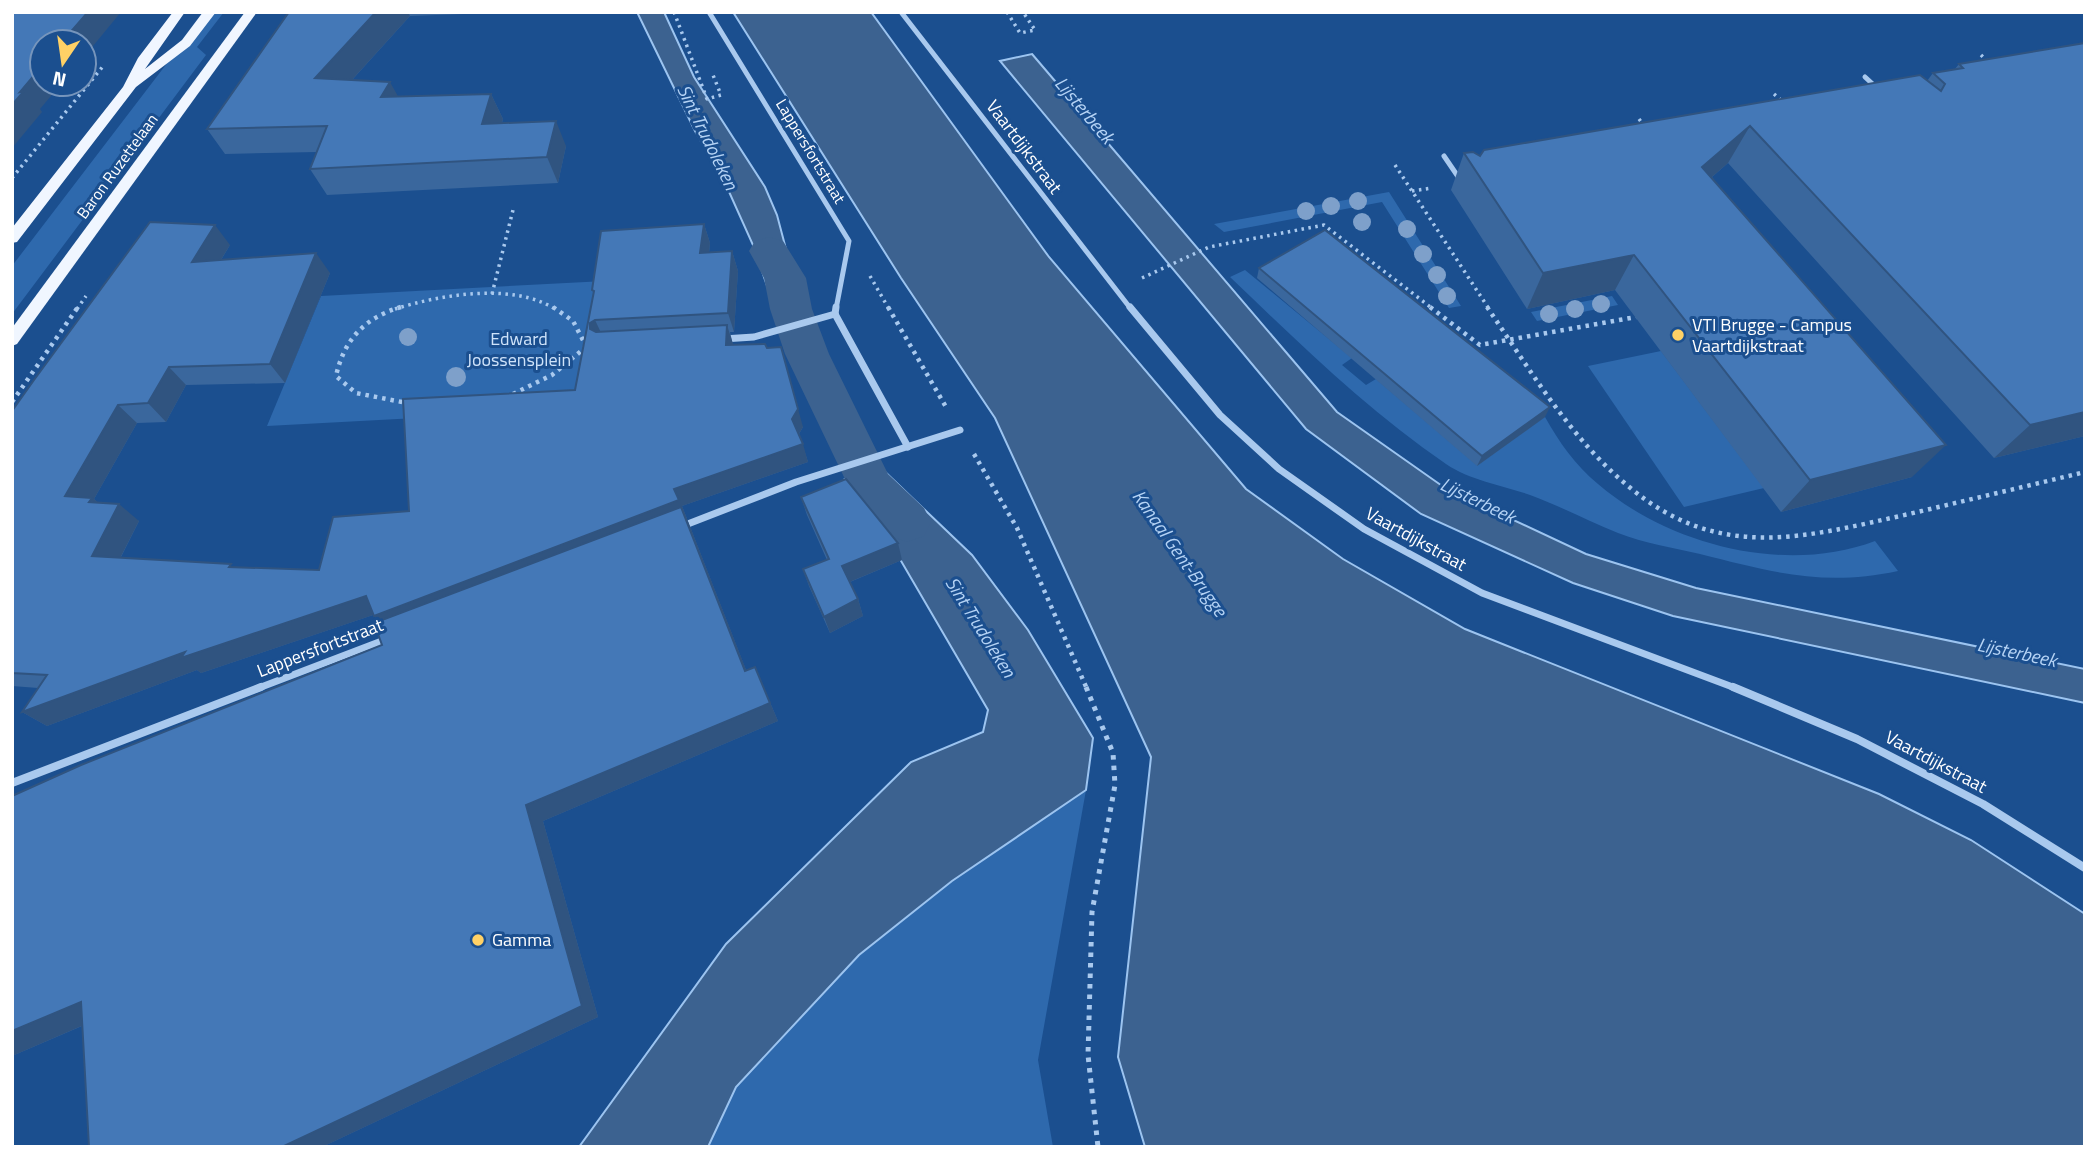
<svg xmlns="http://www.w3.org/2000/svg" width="2097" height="1159" viewBox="0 0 2097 1159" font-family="'Titillium Web',sans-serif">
<rect width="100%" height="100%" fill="#1b4f8f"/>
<g fill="#2e69ad">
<path d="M 212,12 L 224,12 L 197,47 L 206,55 L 12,314 L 12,266 L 168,62 Z"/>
<path d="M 1389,192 L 1461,306 L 1449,308 L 1382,202 L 1224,232 L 1214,224 Z"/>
<path d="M 1245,270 L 1352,358 L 1342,365 L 1366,385 L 1376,379 L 1477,465 L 1545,417 C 1559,442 1575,465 1598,484 C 1669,545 1785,575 1875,541 L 1898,571 C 1823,587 1772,572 1700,554 C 1673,548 1644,543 1618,533 C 1588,521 1560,506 1530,495 C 1502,485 1471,481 1446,464 C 1367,410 1299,343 1230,277 Z"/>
<path d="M 605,281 L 584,409 L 267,426 L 321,296 Z"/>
<path d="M 1612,296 L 1618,305 L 1537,321 L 1531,312 Z"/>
<path d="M 1661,351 L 1764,488 L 1684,507 L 1588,366 Z"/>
<path d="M 1086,790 L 1038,1060 L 1053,1147 L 708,1147 L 736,1087 L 859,955 L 952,881 Z"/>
</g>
<g fill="#3c6290" stroke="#9cc4f0" stroke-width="2">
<path d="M 637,12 L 664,12 L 694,77 L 765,187 L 777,215 L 791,268 L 805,310 L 780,315 L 775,309 L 753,245 L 726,185 L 695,131 Z"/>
<path d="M 733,12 L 871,12 L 1049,257 L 1246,489 L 1343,559 L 1465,629 L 1879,794 L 1971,840 L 2085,914 L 2085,1147 L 1145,1147 L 1118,1057 L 1151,757 L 995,418 L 901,278 Z"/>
<path d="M 1032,54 L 1337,412 L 1445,488 L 1586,554 L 1696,588 L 2085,669 L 2085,703 L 1673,616 L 1573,583 L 1421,514 L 1306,429 L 1000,61 Z"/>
<path d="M 814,330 L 868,448 L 841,457 L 788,337 Z"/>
<path d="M 880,467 L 972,555 L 1028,630 L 1093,738 L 1086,790 L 952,881 L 859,955 L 736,1087 L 708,1147 L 579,1147 L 726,944 L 911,762 L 983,732 L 988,710 L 883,530 L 845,479 Z"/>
</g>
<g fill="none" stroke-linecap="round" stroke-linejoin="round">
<path fill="#3c6290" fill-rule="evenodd" d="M 769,237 L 783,241 L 806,278 L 812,309 L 829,354 L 888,474 L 924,508 L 931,522 L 924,536 L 907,542 L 890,536 L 855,500 L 785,354 L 770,309 L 764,278 L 749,251 L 755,241 Z"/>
<g stroke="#a9c9ee" stroke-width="3.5" stroke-dasharray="2.5 4.5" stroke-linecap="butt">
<path d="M 674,12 L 707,99 L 721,95 L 713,75"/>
<path d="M 1007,12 L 1020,33 L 1035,30 L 1023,12"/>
<path d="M 1981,55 L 1989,63"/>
<path d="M 1774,94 L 1782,101"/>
<path d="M 1639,119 L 1645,127"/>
<path d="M 1395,165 L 1489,309"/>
<path d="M 12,178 L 104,65"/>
<path d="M 1412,191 L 1432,188"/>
<path d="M 870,276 L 889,309"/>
<path d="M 1142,278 L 1209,247 L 1324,225 L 1433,309"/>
<path d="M 492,294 L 514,206"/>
<path d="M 77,309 L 86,296"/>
<path d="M 395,309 C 439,295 513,282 555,309"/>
</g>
<g stroke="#a9c9ee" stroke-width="4.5" stroke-dasharray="3.5 5" stroke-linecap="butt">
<path d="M 401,307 C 364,318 344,340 336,376 L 356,393 L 407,403"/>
<path d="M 553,307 L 573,321 L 585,344"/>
<path d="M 888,307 L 946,407"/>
<path d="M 1430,307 L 1480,345 L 1636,317"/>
<path d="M 1487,307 C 1529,368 1570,438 1628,486 C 1719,563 1805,537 1909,514 C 1968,500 2027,486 2085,472"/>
<path d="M 513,394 L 552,375 L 586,347"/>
<path d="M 12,402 L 78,307"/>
<path d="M 974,454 L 1017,528 L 1087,689"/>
</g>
<path stroke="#a9c9ee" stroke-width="5" stroke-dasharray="4.5 6" stroke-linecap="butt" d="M 1086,687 L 1113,753 L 1115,785 L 1092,912 L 1088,1055 L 1098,1147"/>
<g stroke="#a9c9ee" stroke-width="5">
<path d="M 709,12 L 849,241 L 836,309"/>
<path d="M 901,12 L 1131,309"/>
<path d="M 1865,77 L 1877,88"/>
<path d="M 1444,156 L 1461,181"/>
</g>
<g stroke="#a9c9ee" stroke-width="7">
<path d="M 1130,307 L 1220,415 L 1279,469 L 1364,529 L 1482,593 L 1738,689"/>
<path d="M 835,314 L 836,307"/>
<path d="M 835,314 L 908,447"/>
<path d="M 723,339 L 754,337 L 835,314"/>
<path d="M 680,527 L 796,482 L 960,430"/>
<path d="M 256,689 L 387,639"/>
</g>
<g stroke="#a9c9ee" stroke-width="8">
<path d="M 1733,687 L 1857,739 L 1983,804 L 2085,868"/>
<path d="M 12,783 L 261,687"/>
</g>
<g fill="#f0f6ff" fill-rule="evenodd">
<path d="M 173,12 L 185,12 L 145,69 L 182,40 L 203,12 L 216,12 L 190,46 L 136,87 L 17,242 L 12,243 L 12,228 L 123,87 L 138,58 Z"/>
<path d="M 245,12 L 257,12 L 17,344 L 12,346 L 12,328 Z"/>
</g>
</g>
<g fill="#7ea0ca">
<circle cx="1358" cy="201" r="9"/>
<circle cx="1331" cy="206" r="9"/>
<circle cx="1306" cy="211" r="9"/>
<circle cx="1362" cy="222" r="9"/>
<circle cx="1407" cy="229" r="9"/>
<circle cx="1423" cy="254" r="9"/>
<circle cx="1437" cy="275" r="9"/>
<circle cx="1447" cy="296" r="9"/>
<circle cx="1601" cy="304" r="9"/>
<circle cx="1575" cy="309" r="9"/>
<circle cx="1549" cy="314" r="9"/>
<circle cx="408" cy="337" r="9"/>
<circle cx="456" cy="377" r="10"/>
</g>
<g fill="#3a679d">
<path d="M 289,12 L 520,12 L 410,16 L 352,80 L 398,97 L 491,94 L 503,119 L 502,123 L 566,146 L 558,183 L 327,195 L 310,169 L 317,152 L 225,154 L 207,129 Z"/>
<path d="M 2085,43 L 2085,436 L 1994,458 L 1728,163 L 1712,177 L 1912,477 L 1781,512 L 1615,290 L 1527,309 L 1451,190 L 1464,153 L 1480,156 L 1927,81 L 1933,73 L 1955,69 L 1959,64 Z"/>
<path d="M 704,224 L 710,243 L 709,253 L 732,251 L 738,271 L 734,332 L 730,332 L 733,345 L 803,427 L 799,434 L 808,462 L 682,506 L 746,670 L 763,686 L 778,721 L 543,821 L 598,1017 L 322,1147 L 89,1147 L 82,1026 L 12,1056 L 382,645 L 379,621 L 373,615 L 201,673 L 197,670 L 47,726 L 22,712 L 38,688 L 12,686 L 12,411 L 230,245 L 221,260 L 330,273 L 285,383 L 186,385 L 166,422 L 137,423 L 94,499 L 98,503 L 139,521 L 121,557 L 235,568 L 319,570 L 409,511 L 575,390 L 594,294 L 592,290 Z"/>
<path d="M 1259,268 L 1545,417 L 1477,466 L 1257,278 Z"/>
<path d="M 801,497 L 902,560 L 850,582 L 858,599 L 863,616 L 830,633 L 809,586 L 803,569 L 827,560 L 807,515 Z"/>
</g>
<g fill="#305480">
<path d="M 88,12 L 121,12 L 84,57 L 84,42 L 62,42 Z"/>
<path d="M 376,12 L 408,12 L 410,16 L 330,104 L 315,78 Z"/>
<path d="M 42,66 L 42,84 L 61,84 L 40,109 L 42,112 L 12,148 L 12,105 L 20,92 Z"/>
<path d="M 390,82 L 404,107 L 381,97 Z"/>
<path d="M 491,94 L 503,119 L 494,150 L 482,124 Z"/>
<path d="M 556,121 L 566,146 L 558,183 L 547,157 Z"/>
<path d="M 1750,126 L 1728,163 L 1682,203 L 1702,167 Z"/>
<path d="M 704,224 L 710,243 L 707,273 L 700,253 Z"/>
<path d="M 215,225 L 230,245 L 208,281 L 192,262 Z"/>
<path d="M 732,251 L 738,271 L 734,332 L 728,313 Z"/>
<path d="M 316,253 L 330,273 L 285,383 L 270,364 Z"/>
<path d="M 1634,255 L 1615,290 L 1527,309 L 1543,273 Z"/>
<path d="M 595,320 L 604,339 L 590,329 L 590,323 Z"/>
<path d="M 727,325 L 733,344 L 726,345 Z"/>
<path d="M 781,347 L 803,427 L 797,437 L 792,419 Z"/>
<path d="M 169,367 L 186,385 L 166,422 L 148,403 Z"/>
<path d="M 118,405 L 137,423 L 94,499 L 113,515 L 65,496 Z"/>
<path d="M 1550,407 L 1545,417 L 1477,466 L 1482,456 Z"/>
<path d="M 2085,412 L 2085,436 L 1994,458 L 2030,425 Z"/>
<path d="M 803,444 L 808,462 L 682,506 L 754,690 L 389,631 L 374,616 L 674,489 Z"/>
<path d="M 1946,445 L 1912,477 L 1781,512 L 1810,480 Z"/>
<path d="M 119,504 L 139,521 L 113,572 L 92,556 Z"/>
<path d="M 898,543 L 902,560 L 847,583 L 842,566 Z"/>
<path d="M 366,596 L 382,612 L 201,673 L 197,670 L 47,726 L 22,712 L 185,652 Z"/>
<path d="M 858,599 L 863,616 L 830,633 L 824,617 Z"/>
<path d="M 755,667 L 778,721 L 543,821 L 598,1017 L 322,1147 L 282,1147 L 526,805 Z"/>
<path d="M 81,1002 L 114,1012 L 12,1056 L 12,1031 Z"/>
</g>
<g fill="#4478b7" stroke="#305480" stroke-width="2">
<path d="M 12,12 L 88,12 L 62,42 L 42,42 L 42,66 L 20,92 L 24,91 L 12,105 Z"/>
<path d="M 289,12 L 376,12 L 315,78 L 390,82 L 381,97 L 491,94 L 482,124 L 556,121 L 547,157 L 310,169 L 327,126 L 207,129 Z"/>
<path d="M 2085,43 L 2085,412 L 2030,425 L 1750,126 L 1702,167 L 1946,445 L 1810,480 L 1634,255 L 1543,273 L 1464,153 L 1473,152 L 1480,156 L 1484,150 L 1920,75 L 1941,91 L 1945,84 L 1933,73 L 1963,68 L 1959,64 Z"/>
<path d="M 150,222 L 215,225 L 192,262 L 316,253 L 270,364 L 169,367 L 148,403 L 118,405 L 65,496 L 92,498 L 89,502 L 119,504 L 92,556 L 231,564 L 229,567 L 319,570 L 333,517 L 409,511 L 403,399 L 575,390 L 594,291 L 592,290 L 601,231 L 704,224 L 700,253 L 732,251 L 728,313 L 595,320 L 590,323 L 590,329 L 596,332 L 727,325 L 726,345 L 765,344 L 767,348 L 781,347 L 798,409 L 792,419 L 803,444 L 674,489 L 679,500 L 374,616 L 366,596 L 181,658 L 185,652 L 22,712 L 47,675 L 12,673 L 12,411 L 34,380 Z"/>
<path d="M 1325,230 L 1550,407 L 1482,456 L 1259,268 Z"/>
<path d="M 846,479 L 898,543 L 842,566 L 858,599 L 824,617 L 803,569 L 829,559 L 801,497 Z"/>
<path d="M 681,507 L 745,671 L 755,667 L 770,703 L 526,805 L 582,1006 L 282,1147 L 89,1147 L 81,1002 L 12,1031 L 12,796 L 81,765 L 382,645 L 374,623 Z"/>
</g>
<g fill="#ffd166" stroke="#1b4f8f" stroke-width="2.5">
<circle cx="1678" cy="335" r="7"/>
<circle cx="478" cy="940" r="7"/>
</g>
<g text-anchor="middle" stroke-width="6" stroke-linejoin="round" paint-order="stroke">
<g font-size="16" fill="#fff" stroke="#1b4f8f">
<text transform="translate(811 151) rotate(59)" y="6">Lappersfortstraat</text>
<text transform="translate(117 166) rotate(-54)" y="6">Baron Ruzettelaan</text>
</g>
<g font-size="18" fill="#fff" stroke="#1b4f8f">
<text transform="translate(1024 147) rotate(53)" y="6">Vaartdijkstraat</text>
<text transform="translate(1416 539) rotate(29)" y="6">Vaartdijkstraat</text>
<text transform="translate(320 648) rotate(-21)" y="6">Lappersfortstraat</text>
<text transform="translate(1936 762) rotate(28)" y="6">Vaartdijkstraat</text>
</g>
<g font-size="18" fill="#fff" stroke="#1b4f8f" text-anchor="start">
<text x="1692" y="331">VTI Brugge - Campus<tspan x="1692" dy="21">Vaartdijkstraat</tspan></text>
<text x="492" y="946">Gamma</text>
</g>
<g font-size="18" fill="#cfe3fa" stroke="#1b4f8f">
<text x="519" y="345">Edward<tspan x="519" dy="21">Joossensplein</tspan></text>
</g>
<g font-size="19" font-style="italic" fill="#b5d3f5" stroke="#1b4f8f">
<text transform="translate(1085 110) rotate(50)" y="7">Lijsterbeek</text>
<text transform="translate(708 137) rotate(64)" y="7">Sint Trudoleken</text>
<text transform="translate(1478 500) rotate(26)" y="7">Lijsterbeek</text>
<text transform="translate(1180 553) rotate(55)" y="7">Kanaal Gent-Brugge</text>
<text transform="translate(981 627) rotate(58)" y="7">Sint Trudoleken</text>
<text transform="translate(2017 652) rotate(12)" y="7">Lijsterbeek</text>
</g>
</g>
<rect width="2097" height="1159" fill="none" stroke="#ffffff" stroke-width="28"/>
<g transform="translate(63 63) rotate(193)"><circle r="33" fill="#1b4f8f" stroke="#7695bc" stroke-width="2"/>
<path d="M0-5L12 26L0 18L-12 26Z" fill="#ffd166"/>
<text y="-10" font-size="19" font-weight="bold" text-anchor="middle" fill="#ffffff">N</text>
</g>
</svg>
